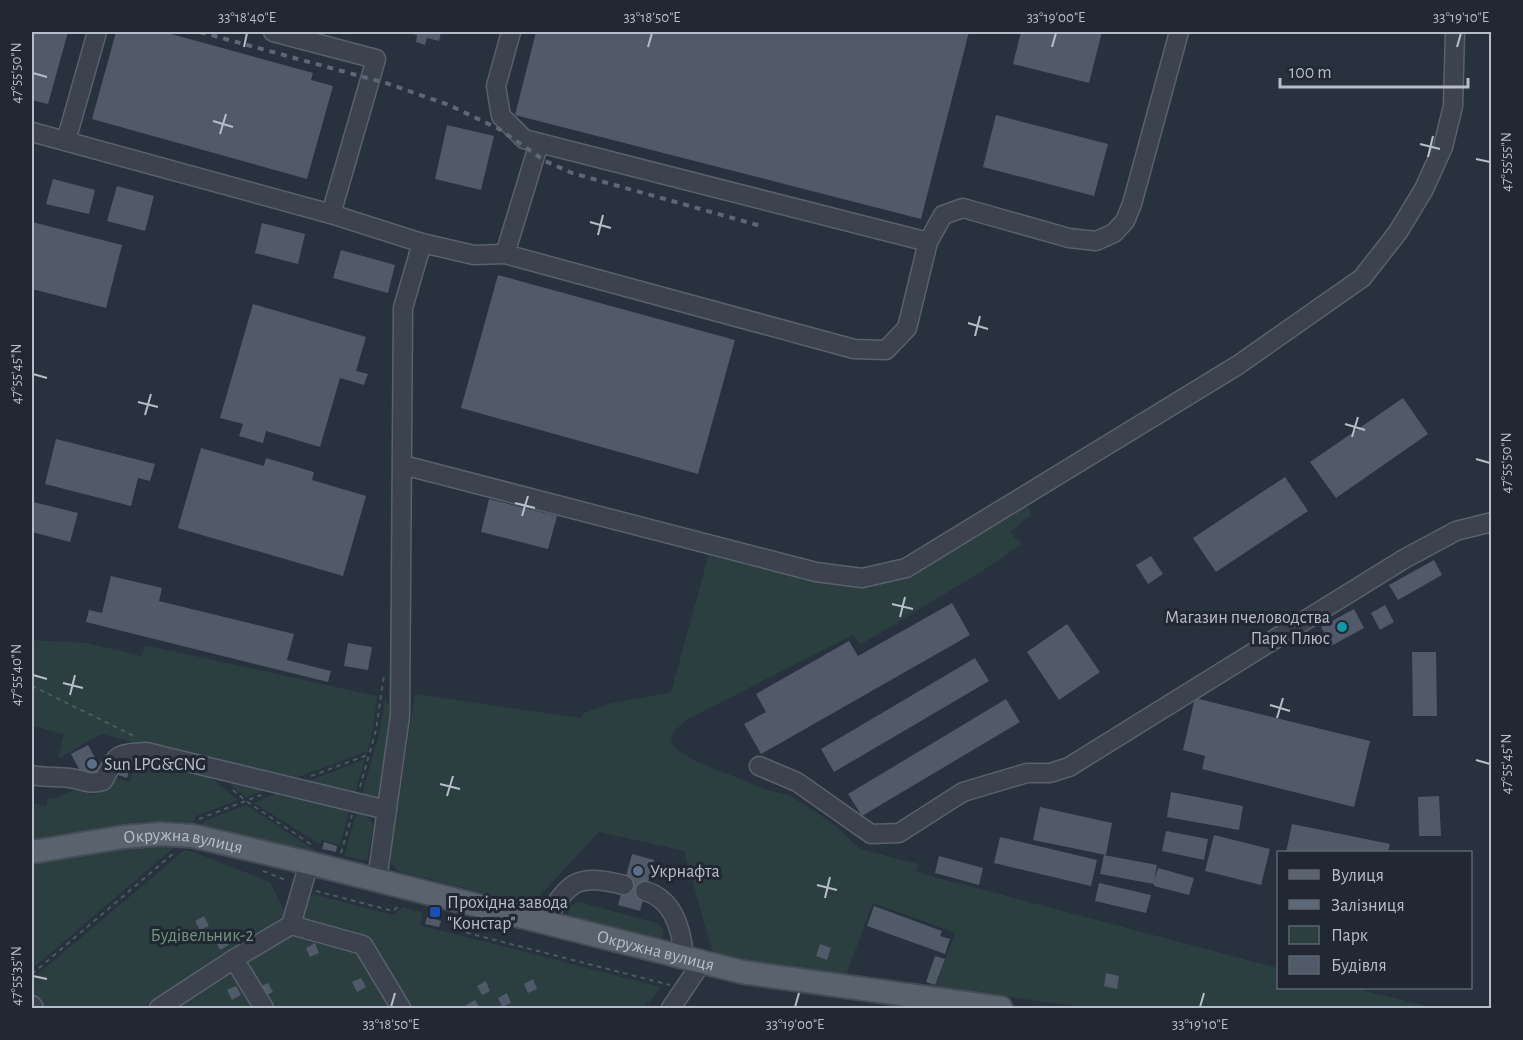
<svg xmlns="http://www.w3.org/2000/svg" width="1523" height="1040" viewBox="0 0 1523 1040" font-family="'Alegreya Sans',sans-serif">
<rect width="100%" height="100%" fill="#28313e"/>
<g fill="#2b3e40">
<path d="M 1024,503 L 1030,509 L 1031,515 L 1011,531 L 1013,536 L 1022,544 L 984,570 L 860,645 L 853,635 L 688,719 L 674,731 L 671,742 L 676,749 L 695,761 L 765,789 L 791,796 L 835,825 L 860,849 L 918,864 L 916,872 L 1278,968 L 1278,988 L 1354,988 L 1434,1008 L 1090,1008 L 935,987 L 955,933 L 873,903 L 846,975 C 820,972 729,965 712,951 L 684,851 L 599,832 L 535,901 L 526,904 L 398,871 L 391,864 L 390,858 L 415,694 L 581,718 L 582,714 L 608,704 L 671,692 L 710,550 L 860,586 Z"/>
<path d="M 32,640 L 86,643 L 142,656 L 145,645 L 377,696 L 373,729 L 368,751 L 288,781 L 101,734 L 58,759 L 64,734 L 32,726 Z"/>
<path d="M 385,698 L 394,714 L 381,795 L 372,801 L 361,798 L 380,730 Z"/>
<path d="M 146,758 L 204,772 L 238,800 L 196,816 L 191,830 L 32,844 L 32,803 L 46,806 L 48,798 L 53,799 L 75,790 L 95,795 L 116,778 L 130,782 L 135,763 Z"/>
<path d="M 365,759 L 354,797 L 301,784 Z"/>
<path d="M 220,775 L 270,788 L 246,798 Z"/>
<path d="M 281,791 L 350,808 L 340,845 L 322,840 L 320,844 L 254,803 Z"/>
<path d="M 246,805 L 316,851 L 310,855 L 201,832 L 204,821 Z"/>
<path d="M 357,811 L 367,816 L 374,825 L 367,861 L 344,856 Z"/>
<path d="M 178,844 L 32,969 L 32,861 L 125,845 Z"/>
<path d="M 186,849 L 270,882 L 288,918 L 313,894 L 393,915 L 403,907 L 423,913 L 420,925 L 661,987 L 644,1008 L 32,1008 L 32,979 Z"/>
<path d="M 579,902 L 657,923 C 665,928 666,935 659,941 L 570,918 C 566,910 569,904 579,902 Z"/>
</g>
<g fill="#515a69">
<path d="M 32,32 L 68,32 L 48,104 L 32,100 Z"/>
<path d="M 116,32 L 164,32 L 313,73 L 311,80 L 333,86 L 307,179 L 92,119 Z"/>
<path d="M 405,32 L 441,32 L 439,41 L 427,38 L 425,45 L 416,42 L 417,35 Z"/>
<path d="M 536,32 L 969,32 L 921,219 L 515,115 Z"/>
<path d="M 1021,32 L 1102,32 L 1089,83 L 1013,64 Z"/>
<path d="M 996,115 L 1108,144 L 1094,196 L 983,167 Z"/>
<path d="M 447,125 L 494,136 L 481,190 L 435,179 Z"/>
<path d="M 53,179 L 95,190 L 89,214 L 46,204 Z"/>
<path d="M 117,186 L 154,196 L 145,231 L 107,221 Z"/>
<path d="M 32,222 L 122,245 L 106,308 L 32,289 Z"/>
<path d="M 262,223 L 305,234 L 298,264 L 255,253 Z"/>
<path d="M 341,250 L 395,265 L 388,293 L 333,278 Z"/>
<path d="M 498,275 L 735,340 L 698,474 L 461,408 Z"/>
<path d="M 253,304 L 366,337 L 356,371 L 368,374 L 364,385 L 340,378 L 320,447 L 266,431 L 263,443 L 239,436 L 243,424 L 220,418 Z"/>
<path d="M 1403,398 L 1428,434 L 1336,498 L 1310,462 Z"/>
<path d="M 56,439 L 155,464 L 150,481 L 138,478 L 131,506 L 45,484 Z"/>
<path d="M 201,448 L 264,466 L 266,458 L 314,472 L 312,480 L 366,496 L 343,576 L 178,528 Z"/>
<path d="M 1285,477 L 1308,511 L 1216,572 L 1193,538 Z"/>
<path d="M 489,499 L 557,516 L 548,549 L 481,532 Z"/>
<path d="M 33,502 L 78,513 L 70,542 L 32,532 Z"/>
<path d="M 1151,556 L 1163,574 L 1148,584 L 1136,565 Z"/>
<path d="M 1434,560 L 1442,575 L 1398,600 L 1389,585 Z"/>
<path d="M 111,576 L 162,588 L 159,601 L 294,634 L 287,660 L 331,671 L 328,682 L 86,622 L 89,610 L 102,613 Z"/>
<path d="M 952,603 L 970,635 L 761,754 L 744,724 L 766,712 L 756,694 L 849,641 L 858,656 Z"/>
<path d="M 1385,605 L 1394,622 L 1380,630 L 1371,613 Z"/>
<path d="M 1354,609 L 1364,628 L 1331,646 L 1321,627 Z"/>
<path d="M 1067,624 L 1100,672 L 1059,700 L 1027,652 Z"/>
<path d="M 348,643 L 372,647 L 368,670 L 344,666 Z"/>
<path d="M 1412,652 L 1436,652 L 1437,716 L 1413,716 Z"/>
<path d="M 975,658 L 989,681 L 834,772 L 821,749 Z"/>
<path d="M 1195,698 L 1370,741 L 1354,807 L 1202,769 L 1205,756 L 1183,750 Z"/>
<path d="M 1006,699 L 1020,722 L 862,816 L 848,794 Z"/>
<path d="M 88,745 L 102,771 L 85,780 L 71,754 Z"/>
<path d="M 122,762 L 131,765 L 127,778 L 118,775 Z"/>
<path d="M 1171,792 L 1243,806 L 1239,830 L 1167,817 Z"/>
<path d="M 1439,796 L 1441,836 L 1419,836 L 1418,797 Z"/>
<path d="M 1040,807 L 1112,823 L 1106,855 L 1033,840 Z"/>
<path d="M 1292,824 L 1390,844 L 1388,852 L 1286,852 Z"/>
<path d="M 1166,831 L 1208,839 L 1204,860 L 1162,851 Z"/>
<path d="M 1214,835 L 1270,849 L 1261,885 L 1205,871 Z"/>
<path d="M 1000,837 L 1097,860 L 1091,886 L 994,863 Z"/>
<path d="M 324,842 L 337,846 L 336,852 L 322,849 Z"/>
<path d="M 632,854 L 654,860 L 640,911 L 618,905 Z"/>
<path d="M 1104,855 L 1157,865 L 1154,881 L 1158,868 L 1194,878 L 1189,895 L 1154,886 L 1154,884 L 1100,874 Z"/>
<path d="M 939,856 L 983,868 L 979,885 L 935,873 Z"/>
<path d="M 1099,883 L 1151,895 L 1146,913 L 1095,901 Z"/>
<path d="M 874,906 L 942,931 L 940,936 L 950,939 L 945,954 L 867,926 Z"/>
<path d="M 204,916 L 209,926 L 200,930 L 195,921 Z"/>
<path d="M 427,917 L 441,921 L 439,927 L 425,924 Z"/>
<path d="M 224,936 L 229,945 L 220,950 L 215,940 Z"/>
<path d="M 315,943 L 319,953 L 310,957 L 306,948 Z"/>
<path d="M 820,944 L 831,948 L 827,960 L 816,956 Z"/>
<path d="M 935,956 L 945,959 L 935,985 L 926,982 Z"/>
<path d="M 1106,973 L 1119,976 L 1117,989 L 1104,986 Z"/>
<path d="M 361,978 L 366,987 L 357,992 L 352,982 Z"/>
<path d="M 533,979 L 537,989 L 528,993 L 524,984 Z"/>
<path d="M 486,981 L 490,991 L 482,995 L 477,986 Z"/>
<path d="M 268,983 L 273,992 L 263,997 L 259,987 Z"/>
<path d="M 236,986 L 241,995 L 232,1000 L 227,990 Z"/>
<path d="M 507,993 L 511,1003 L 502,1007 L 498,998 Z"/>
<path d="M 475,1000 L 480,1008 L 468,1008 L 466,1005 Z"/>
</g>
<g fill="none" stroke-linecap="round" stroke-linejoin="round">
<g stroke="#5a616c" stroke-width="21">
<g id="minor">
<path d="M 273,32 L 376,59 L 331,214"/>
<path d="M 511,32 L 496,86 L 501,116 L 524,139 L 928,242"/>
<path d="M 32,132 L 331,214 L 422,243 L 474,255 L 505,254"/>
<path d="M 66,141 L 97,32"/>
<path d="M 539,143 L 505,254 L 854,349 L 886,350 L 907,328 L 928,242 L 943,215 L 963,208 L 1069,238 L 1096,241 L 1114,233 L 1125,221 L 1132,204 L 1179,32"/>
<path d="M 403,465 L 816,572 L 862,578 L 906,568 L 1238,365 L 1362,278 L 1398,232 L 1424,189 L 1443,147 L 1453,106 L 1455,32"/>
<path d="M 759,766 L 797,782 L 871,834 L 899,833 L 963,792 L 1027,773 L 1050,773 L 1069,767 L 1404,559 L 1456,531 L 1492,522"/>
<path d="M 32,775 C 45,778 57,776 70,778 C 83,780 90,785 103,781 C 118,754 114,754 146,752 L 387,810"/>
<path d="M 377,880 L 400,716 L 403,308 L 422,243"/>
<path d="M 645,891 C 674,899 682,932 684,958"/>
<path d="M 543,923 C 569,884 573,872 624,885"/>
<path d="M 291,925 L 363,945 L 401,1008"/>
<path d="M 234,959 L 264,1008"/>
<path d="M 32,1005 L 34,1008"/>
<path d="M 159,1008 L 234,959 L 291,925 L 309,863"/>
<path d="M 671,1008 L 702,962"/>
</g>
</g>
<g stroke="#454c58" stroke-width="26">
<g id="major">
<path id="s1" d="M 32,852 L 123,837 L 161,834 L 193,836 L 309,863 L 742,972 L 1001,1008"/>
</g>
</g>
<g stroke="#4a5b5e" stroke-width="2" stroke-dasharray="4.5 4.5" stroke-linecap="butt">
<path d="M 32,686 L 134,736"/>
<path d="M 311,776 L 370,754"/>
<path d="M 360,787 L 376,730 L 384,675"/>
<path d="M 233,790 L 246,801 L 312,845"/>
<path d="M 199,819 L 261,795"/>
<path d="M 341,853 L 352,815"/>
<path d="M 263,871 L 288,881"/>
<path d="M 316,891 L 393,911 L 401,904"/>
<path d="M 455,919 L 464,932 L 670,985"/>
<path d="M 32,974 L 175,852"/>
</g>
<use href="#minor" stroke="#3c434e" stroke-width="18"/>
<use href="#major" stroke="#5a626e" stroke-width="22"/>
<path stroke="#5e6775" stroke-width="4" stroke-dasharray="6 6" stroke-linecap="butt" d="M 200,32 L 389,84 L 449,105 L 499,129 L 545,161 L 572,173 L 761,226"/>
</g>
<path fill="none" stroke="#b8bec9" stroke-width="2" d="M 244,47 L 247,33M 648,47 L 652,33M 1052,47 L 1056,33M 1457,47 L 1461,33M 33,73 L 47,77M 213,121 L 233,127M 220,134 L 226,114M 1420,144 L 1440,149M 1428,157 L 1433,136M 1476,159 L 1490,162M 590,222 L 611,228M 598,235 L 603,215M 968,323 L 988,329M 975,336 L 980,316M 33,374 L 47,378M 138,402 L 158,407M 145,415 L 151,394M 1345,424 L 1365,430M 1352,437 L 1358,417M 1476,459 L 1490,463M 515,503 L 535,508M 522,516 L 528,496M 892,604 L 913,609M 900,617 L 905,597M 33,675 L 47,679M 63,683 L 83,688M 70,695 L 75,675M 1270,705 L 1290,711M 1277,718 L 1283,698M 1476,760 L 1490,764M 440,784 L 460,789M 447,796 L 453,776M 817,885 L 837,890M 825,898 L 830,877M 33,976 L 47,979M 391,1007 L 395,993M 795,1007 L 799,993M 1200,1007 L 1204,993"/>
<circle fill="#0f9aa8" stroke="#212834" stroke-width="2" cx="1342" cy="627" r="6"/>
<g fill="#5c6f8a" stroke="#212834" stroke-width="2">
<circle cx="92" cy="764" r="6"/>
<circle cx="638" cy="871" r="6"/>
</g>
<rect fill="#1a4fb4" stroke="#212834" stroke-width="2" x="429" y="906" width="12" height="12" rx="3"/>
<g text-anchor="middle" stroke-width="6" stroke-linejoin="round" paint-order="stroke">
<g font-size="18" fill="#b8bec9" stroke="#212834" text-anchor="start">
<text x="1330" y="623" text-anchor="end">Магазин пчеловодства<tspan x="1330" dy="21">Парк Плюс</tspan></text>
<text x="104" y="770">Sun LPG&amp;CNG</text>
<text x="650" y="877">Укрнафта</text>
<text x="447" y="908">Прохідна завода<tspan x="447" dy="21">"Констар"</tspan></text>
</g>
<g font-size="18" fill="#b8bec9" stroke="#212834">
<text dy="6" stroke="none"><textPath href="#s1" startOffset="153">Окружна вулиця</textPath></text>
<text dy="6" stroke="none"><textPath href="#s1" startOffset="639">Окружна вулиця</textPath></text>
</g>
<g font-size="18" fill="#72987b" stroke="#212834">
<text x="202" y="941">Будівельник-2</text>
</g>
</g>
<rect width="1523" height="1040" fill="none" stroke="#212834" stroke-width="66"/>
<rect x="1277" y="851" width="195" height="138" fill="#212834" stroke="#5d6470" stroke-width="1.5"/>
<rect x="1289" y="870" width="30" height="9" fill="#5a626e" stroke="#5d6470" stroke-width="1.5"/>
<text x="1331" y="881" font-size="18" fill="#b8bec9">Вулиця</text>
<rect x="1289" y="900" width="30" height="9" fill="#5e6775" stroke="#5d6470" stroke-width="1.5"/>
<text x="1331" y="911" font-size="18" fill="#b8bec9">Залізниця</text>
<rect x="1289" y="926" width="30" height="18" fill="#2b3e40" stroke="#5d6470" stroke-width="1.5"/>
<text x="1331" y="941" font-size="18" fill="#b8bec9">Парк</text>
<rect x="1289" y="956" width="30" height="18" fill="#515a69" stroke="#5d6470" stroke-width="1.5"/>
<text x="1331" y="971" font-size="18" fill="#b8bec9">Будівля</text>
<path d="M1280 78v9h188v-9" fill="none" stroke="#b8bec9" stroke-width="3"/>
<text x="1289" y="78" font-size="18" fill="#b8bec9" stroke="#212834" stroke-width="4.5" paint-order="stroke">100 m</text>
<rect x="33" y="33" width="1457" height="974" fill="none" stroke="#b8bec9" stroke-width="2"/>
<g font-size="15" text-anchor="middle" fill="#b8bec9">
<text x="247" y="22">33°18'40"E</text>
<text x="652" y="22">33°18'50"E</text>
<text x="1056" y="22">33°19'00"E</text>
<text x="1461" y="22">33°19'10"E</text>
<text transform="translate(16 73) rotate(-90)" y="5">47°55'50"N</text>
<text transform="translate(1506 162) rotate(-90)" y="5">47°55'55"N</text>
<text transform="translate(16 374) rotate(-90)" y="5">47°55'45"N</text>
<text transform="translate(1506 463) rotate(-90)" y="5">47°55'50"N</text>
<text transform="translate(16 675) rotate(-90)" y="5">47°55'40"N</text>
<text transform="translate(1506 764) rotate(-90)" y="5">47°55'45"N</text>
<text transform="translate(16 976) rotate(-90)" y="5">47°55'35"N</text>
<text x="391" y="1029">33°18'50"E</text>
<text x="795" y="1029">33°19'00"E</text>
<text x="1200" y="1029">33°19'10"E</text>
</g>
</svg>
